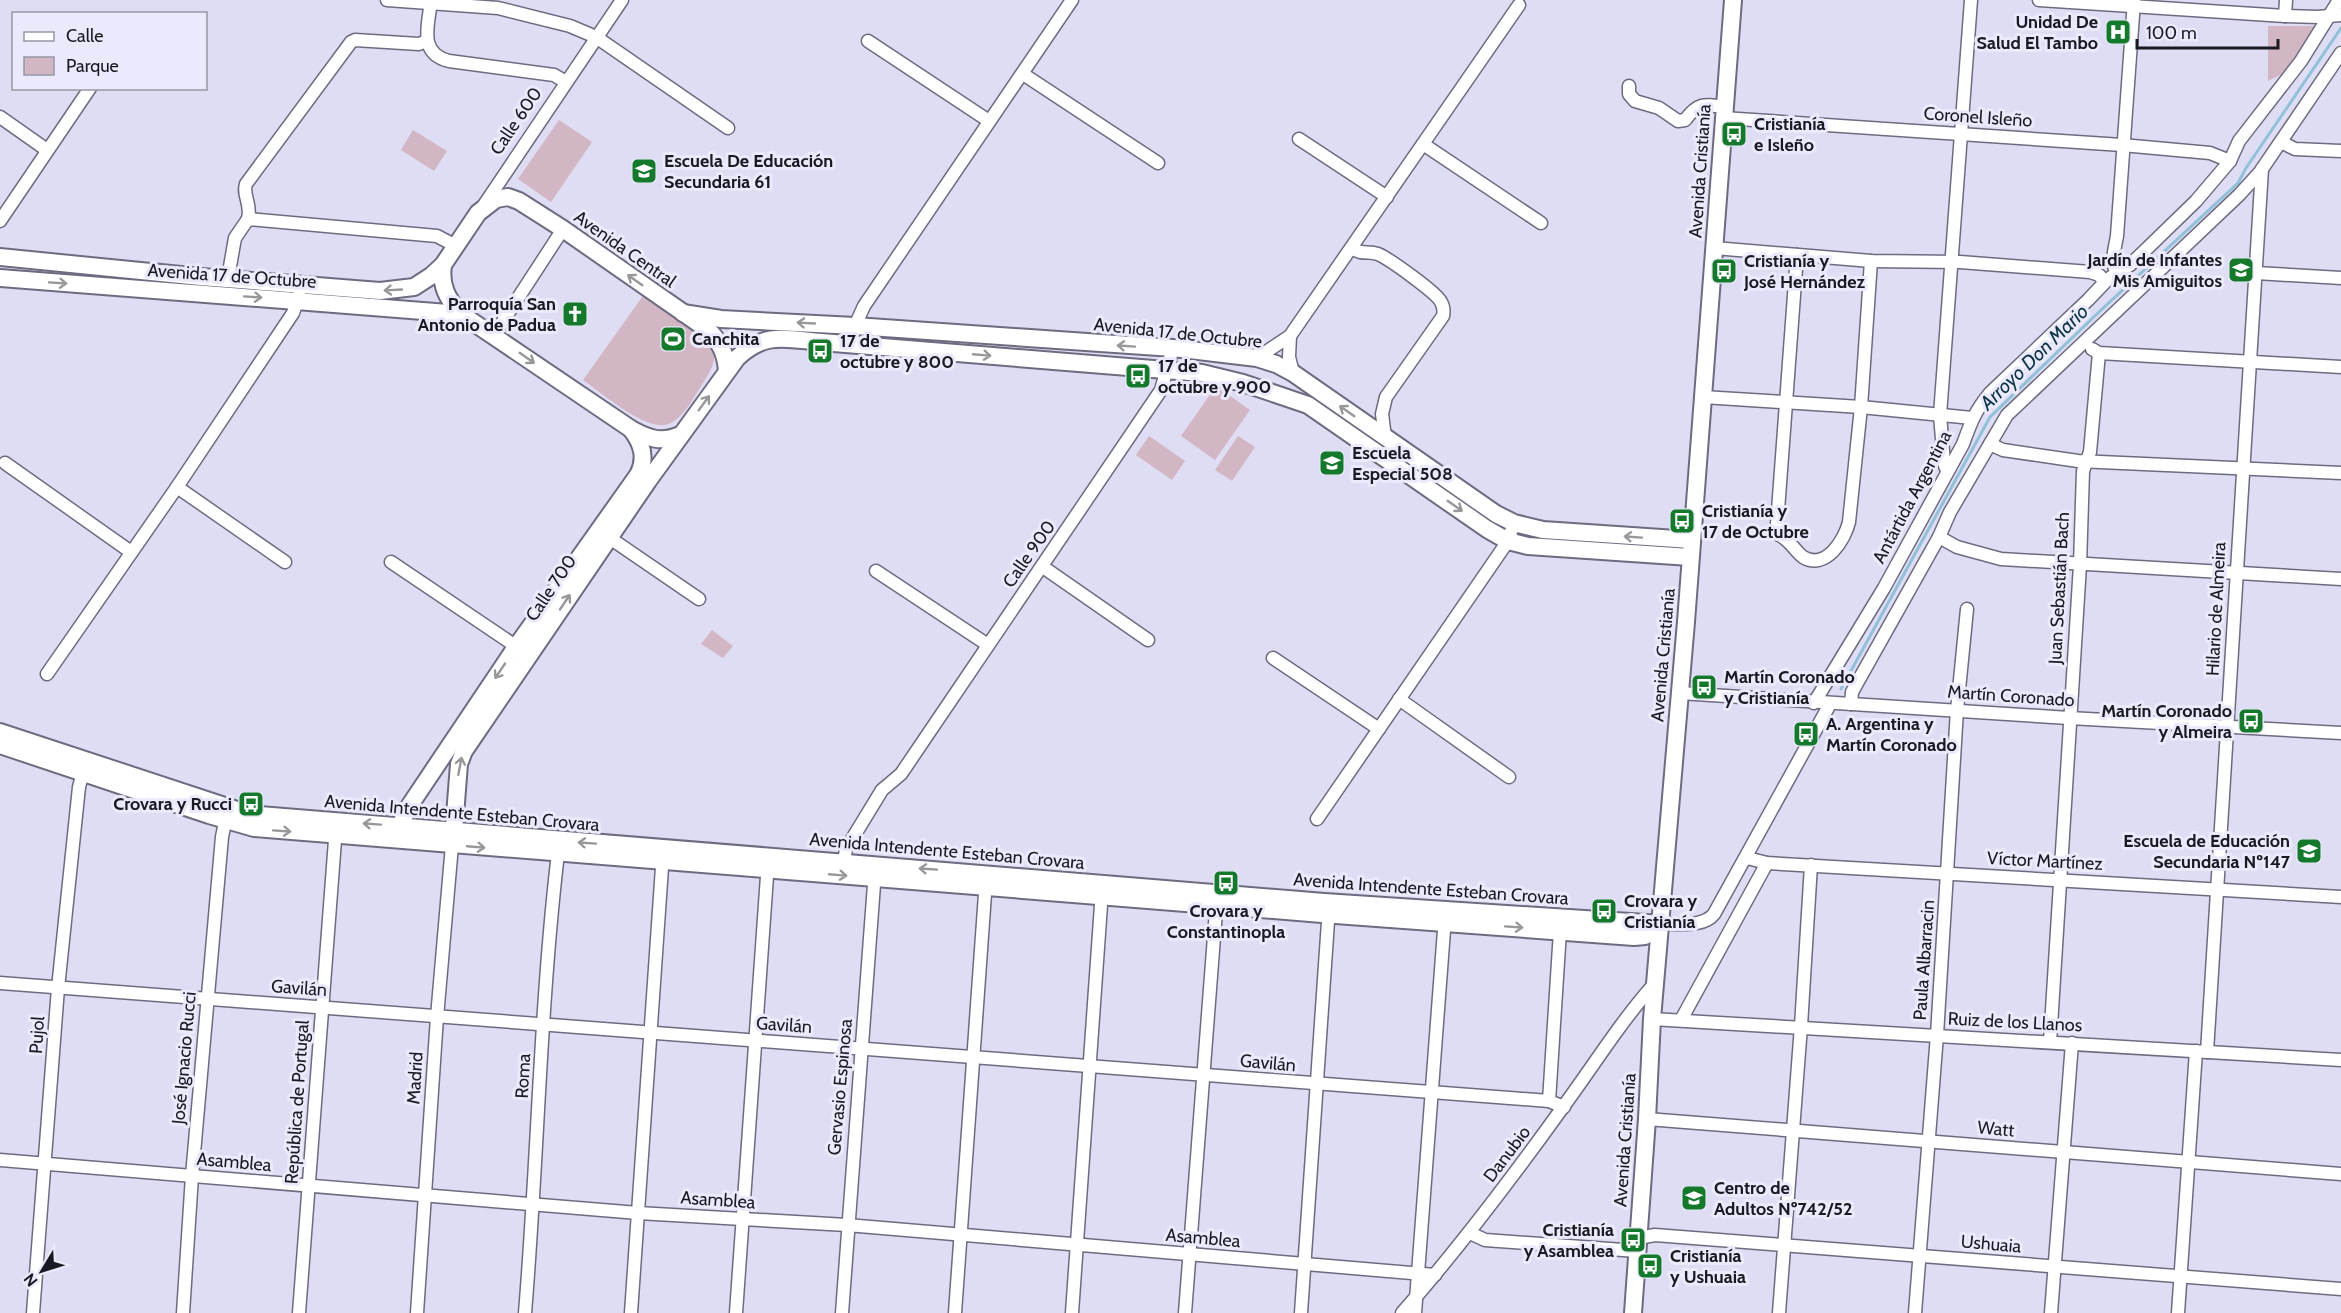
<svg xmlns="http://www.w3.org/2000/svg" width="2341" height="1313" viewBox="0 0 2341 1313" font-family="Cabin,sans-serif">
<rect width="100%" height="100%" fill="#deddf4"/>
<g fill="#d3b6c4">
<path d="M 2268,26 L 2319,26 L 2286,72 L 2268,81 Z"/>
<path d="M 559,120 L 592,142 L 551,202 L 518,179 Z"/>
<path d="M 413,130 L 447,151 L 434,171 L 401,150 Z"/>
<path d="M 645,293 L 712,341 C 719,360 710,372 700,388 C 692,400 685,415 671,423 C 649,435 602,393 583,380 Z"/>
<path d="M 1216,386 L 1250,410 L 1215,460 L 1181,436 Z"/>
<path d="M 1149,436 L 1185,461 L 1172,480 L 1136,455 Z"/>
<path d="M 1238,436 L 1255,447 L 1232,481 L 1215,470 Z"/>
<path d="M 712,630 L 733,646 L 723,658 L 701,644 Z"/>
</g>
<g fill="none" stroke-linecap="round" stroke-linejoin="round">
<path stroke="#91c0d9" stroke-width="3" d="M 1841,689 L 1990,417 L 2100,311 L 2238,183 L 2246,168 L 2341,28"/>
<g stroke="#6d6b80" stroke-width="15">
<g id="minor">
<path d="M 387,0 L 498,8 L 570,26 L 596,37 L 728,128"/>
<path d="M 431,0 C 429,24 417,53 449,61 L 554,75 L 566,82"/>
<path d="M 2039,0 L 2285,16 L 2318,17 L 2341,15"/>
<path d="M 2285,16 L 2286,0"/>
<path d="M 868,41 L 989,121"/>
<path d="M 1023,74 L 1158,163"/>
<path d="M 1629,86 L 1629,94 L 1635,101 L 1659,108 L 1678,121 L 1685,120 C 1698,103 1703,104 1724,107"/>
<path d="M 0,117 L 47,150"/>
<path d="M 1723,118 L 2122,145 L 2210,153 L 2230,161"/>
<path d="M 1299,139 L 1387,197"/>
<path d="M 2281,142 L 2295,149 L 2341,151"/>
<path d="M 1423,144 L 1541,223"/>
<path d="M 484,205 L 622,0"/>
<path d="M 248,219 C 252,204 242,195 246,184 L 351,42 L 355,40 L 419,44 L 427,41"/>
<path d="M 0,221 L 90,88"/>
<path d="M 1352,248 C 1361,255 1368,251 1378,254 C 1388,258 1437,293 1441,302 C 1444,307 1444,311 1443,316 L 1386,397 L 1382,414 L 1385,437"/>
<path d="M 1714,248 L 1871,261 L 1960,262 L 2090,272 L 2099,275 L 2105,282"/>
<path d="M 1797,255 L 1777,524 L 1779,535 C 1790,540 1794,550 1803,557 C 1826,571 1845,539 1849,522 L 1861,407 L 1871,261"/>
<path d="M 2117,273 C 2110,262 2115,248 2117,236 L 2134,1"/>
<path d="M 2256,273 L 2341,278"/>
<path d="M 228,278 L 235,238 L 248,219 L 437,236 L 456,246"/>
<path d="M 494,335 L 563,229"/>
<path d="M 1290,336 L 1289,357 L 1293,373"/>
<path d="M 850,344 L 855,326 L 864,306 L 1072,0"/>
<path d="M 2092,349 L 2099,353 L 2341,367"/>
<path d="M 1257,358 L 1290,336 L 1519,5"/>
<path d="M 1703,397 L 1861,407 L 1972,418"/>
<path d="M 1990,444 L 2003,450 L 2078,461 L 2341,473"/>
<path d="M 5,463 L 131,552"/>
<path d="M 1947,471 L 1944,463 L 1940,415 L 1971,0"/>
<path d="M 177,487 L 285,562"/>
<path d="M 604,534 L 699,599"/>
<path d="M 1939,537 L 1957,547 L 2001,559 L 2341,579"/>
<path d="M 391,562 L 523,651"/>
<path d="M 1043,567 L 1148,640"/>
<path d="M 876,571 L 988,645"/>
<path d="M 1273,658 L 1379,729"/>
<path d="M 47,674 L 177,487 L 293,313 L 299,295"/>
<path d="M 1680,693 L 2069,718 L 2341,733"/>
<path d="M 1399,699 L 1509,777"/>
<path d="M 1814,703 L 1884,588 L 1963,444 C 1971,422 1975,411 1990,393 L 2088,300 L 2108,279 L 2130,265 L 2196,201 L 2230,161 L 2239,141 L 2301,61 L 2339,0"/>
<path d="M 1851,704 L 1852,692 L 1939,537 L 1950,512 L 2007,415 L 2239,195 L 2260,172 L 2341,53"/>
<path d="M 1317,819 L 1508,541 L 1514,523"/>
<path d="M 1747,858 L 1767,863 L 2341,897"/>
<path d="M 844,862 L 846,849 L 882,790 L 901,774 L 924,740 L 1161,390 L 1173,348"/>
<path d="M 1661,924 C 1678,923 1703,928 1714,914 L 1830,704"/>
<path d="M 0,983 L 1549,1101 L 1564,1107"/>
<path d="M 1652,1019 L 2341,1060"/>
<path d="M 1681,1020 L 1767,863"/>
<path d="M 2050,1042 L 2080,565 L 2083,471 L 2090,452 L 2099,353"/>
<path d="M 2207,1052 L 2262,169"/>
<path d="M 1549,1101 L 1560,931"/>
<path d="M 1647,1119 L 2341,1174"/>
<path d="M 0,1160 L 638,1213 L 847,1225 L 1435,1275"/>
<path d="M 1470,1233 L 1485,1240 L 1637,1251"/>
<path d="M 1638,1238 L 1655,1235 L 2341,1289"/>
<path d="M 33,1313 L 58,988 L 79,787 L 85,765"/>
<path d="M 183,1313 L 192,1176 L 222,837 L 227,812"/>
<path d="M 299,1313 L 336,827"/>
<path d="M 417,1313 L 437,1017 L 452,845"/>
<path d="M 525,1313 C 538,1157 540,1000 559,845"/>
<path d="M 631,1313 L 663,853"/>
<path d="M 736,1313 L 768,862"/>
<path d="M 842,1313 L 875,871"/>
<path d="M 955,1313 L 986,880"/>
<path d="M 1072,1313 L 1102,891"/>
<path d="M 1185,1313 L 1217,898"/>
<path d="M 1301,1313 L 1329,907"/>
<path d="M 1402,1313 C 1460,1247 1512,1178 1563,1107 C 1594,1065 1621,1021 1656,982"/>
<path d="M 1415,1313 L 1445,917"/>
<path d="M 1779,1313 L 1801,1026 L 1811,865"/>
<path d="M 1915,1313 L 1937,1035 L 1957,710 L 1967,609"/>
<path d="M 2051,1313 L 2072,1043"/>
<path d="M 2178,1313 L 2196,1051"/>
</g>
</g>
<g stroke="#6d6b80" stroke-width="20">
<g id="major">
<path d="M 0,257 L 201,277 L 380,291 L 414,287 L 431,276 L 443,265 L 478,213 L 496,199 L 508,197 L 519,201 L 563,229 L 708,330 C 720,341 726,355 727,371"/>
<path d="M 443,265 C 440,285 447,299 461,314 L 631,429 C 649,439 661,443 680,435"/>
<path d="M 0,278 L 461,314"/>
<path d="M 683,313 L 721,319 L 855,326 L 1173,348 L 1257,358 L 1276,364 L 1293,373 L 1496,514 L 1514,523 L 1543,530 L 1691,540"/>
<path d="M 0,732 L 249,814 L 1324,902 L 1661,924"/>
<path d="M 0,745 L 209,815 L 254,828 L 1322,914 L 1634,937 L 1645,936 L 1661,924"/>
<path d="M 399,837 L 400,826 L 408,808 L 516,647 L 638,475 C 647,458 642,443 631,429"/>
<path d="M 453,841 L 459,764 L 464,751 L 648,481 L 737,358 C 765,331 786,339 821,342 L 1202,373 L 1243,383 L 1308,405 L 1487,529 L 1508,541 L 1528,546 L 1690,557"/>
<path d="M 1633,1313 L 1647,1119 L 1652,1019 L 1686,622 L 1733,0"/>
</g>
</g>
<use href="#minor" stroke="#fff" stroke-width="12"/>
<use href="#major" stroke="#fff" stroke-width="16"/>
</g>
<defs><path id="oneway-shaft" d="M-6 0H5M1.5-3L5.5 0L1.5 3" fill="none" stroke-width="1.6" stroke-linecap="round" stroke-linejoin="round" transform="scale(1.5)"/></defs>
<g stroke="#98989c">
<use href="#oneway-shaft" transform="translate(635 280) rotate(-145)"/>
<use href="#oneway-shaft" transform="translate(58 283) rotate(4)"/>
<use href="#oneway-shaft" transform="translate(393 290) rotate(177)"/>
<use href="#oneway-shaft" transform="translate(253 297) rotate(4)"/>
<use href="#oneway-shaft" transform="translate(806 323) rotate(-177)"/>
<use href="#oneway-shaft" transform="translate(1126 346) rotate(-176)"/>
<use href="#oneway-shaft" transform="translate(982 355) rotate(5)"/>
<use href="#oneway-shaft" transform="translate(527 358) rotate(35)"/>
<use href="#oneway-shaft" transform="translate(704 403) rotate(-54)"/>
<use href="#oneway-shaft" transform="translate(1347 411) rotate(-145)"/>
<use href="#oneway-shaft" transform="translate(1455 506) rotate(35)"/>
<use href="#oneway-shaft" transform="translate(1633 537) rotate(-176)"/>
<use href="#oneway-shaft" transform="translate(565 602) rotate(-56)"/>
<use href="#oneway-shaft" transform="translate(500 671) rotate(124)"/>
<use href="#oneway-shaft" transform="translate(460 766) rotate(-79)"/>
<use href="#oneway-shaft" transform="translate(372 824) rotate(-176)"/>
<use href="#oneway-shaft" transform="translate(282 831) rotate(4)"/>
<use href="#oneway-shaft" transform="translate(587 843) rotate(-176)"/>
<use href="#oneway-shaft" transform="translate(476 847) rotate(5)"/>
<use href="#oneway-shaft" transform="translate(928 869) rotate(-176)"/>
<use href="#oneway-shaft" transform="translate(838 875) rotate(5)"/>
<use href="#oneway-shaft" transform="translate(1514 927) rotate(4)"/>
</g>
<defs>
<g id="hospital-square" transform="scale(1.35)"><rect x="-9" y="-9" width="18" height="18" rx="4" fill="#15792c" stroke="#ebeafd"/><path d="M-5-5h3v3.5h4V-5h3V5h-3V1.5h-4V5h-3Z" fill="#fff"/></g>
<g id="bus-square" transform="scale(1.35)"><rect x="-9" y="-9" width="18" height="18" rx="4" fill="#15792c" stroke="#ebeafd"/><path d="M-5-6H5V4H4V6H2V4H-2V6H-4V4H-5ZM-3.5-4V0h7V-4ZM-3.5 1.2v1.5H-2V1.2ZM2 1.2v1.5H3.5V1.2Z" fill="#fff"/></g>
<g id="school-square" transform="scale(1.35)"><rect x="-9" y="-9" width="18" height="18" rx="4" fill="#15792c" stroke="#ebeafd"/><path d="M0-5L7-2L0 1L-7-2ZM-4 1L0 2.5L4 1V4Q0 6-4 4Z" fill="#fff"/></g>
<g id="church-square" transform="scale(1.35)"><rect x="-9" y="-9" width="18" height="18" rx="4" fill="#15792c" stroke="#ebeafd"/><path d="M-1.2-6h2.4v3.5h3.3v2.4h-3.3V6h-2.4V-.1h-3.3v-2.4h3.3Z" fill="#fff"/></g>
<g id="stadium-square" transform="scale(1.35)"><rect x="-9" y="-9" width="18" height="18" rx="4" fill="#15792c" stroke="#ebeafd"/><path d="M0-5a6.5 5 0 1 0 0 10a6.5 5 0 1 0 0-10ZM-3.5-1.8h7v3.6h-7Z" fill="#fff"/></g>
</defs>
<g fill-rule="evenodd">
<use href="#hospital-square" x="2118" y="32"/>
<use href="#bus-square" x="1734" y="134"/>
<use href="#school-square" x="644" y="171"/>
<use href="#school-square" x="2241" y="270"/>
<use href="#bus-square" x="1724" y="271"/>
<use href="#church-square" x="575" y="314"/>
<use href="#stadium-square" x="673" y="339"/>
<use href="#bus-square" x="820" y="351"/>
<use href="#bus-square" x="1138" y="376"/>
<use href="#school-square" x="1332" y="463"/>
<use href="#bus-square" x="1682" y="521"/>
<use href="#bus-square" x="1704" y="687"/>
<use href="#bus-square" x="2251" y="721"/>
<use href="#bus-square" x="1806" y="734"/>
<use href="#bus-square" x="251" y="804"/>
<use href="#school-square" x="2309" y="851"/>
<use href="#bus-square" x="1226" y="883"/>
<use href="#bus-square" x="1604" y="911"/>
<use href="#school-square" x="1694" y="1198"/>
<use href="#bus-square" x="1633" y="1240"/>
<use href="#bus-square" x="1650" y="1266"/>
</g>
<g text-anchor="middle" stroke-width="6" stroke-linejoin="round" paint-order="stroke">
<g font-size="18" font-weight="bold" fill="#1a1a22" stroke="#ebeafd" text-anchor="start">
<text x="2098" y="28" text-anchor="end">Unidad De<tspan x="2098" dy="21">Salud El Tambo</tspan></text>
<text x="1754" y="130">Cristianía<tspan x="1754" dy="21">e Isleño</tspan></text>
<text x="664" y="167">Escuela De Educación<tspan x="664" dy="21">Secundaria 61</tspan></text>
<text x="2222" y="266" text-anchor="end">Jardín de Infantes<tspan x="2222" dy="21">Mis Amiguitos</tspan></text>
<text x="1744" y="267">Cristianía y<tspan x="1744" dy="21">José Hernández</tspan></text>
<text x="556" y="310" text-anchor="end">Parroquía San<tspan x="556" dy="21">Antonio de Padua</tspan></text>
<text x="692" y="345">Canchita</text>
<text x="840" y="347">17 de<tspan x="840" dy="21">octubre y 800</tspan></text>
<text x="1158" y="372">17 de<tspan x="1158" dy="21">octubre y 900</tspan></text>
<text x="1352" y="459">Escuela<tspan x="1352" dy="21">Especial 508</tspan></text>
<text x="1702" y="517">Cristianía y<tspan x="1702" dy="21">17 de Octubre</tspan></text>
<text x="1724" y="683">Martín Coronado<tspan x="1724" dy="21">y Cristianía</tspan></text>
<text x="2232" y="717" text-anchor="end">Martín Coronado<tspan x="2232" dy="21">y Almeira</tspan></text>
<text x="1826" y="730">A. Argentina y<tspan x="1826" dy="21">Martín Coronado</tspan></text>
<text x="232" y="810" text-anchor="end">Crovara y Rucci</text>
<text x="2290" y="847" text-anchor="end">Escuela de Educación<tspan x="2290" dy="21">Secundaria Nº147</tspan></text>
<text x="1624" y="907">Crovara y<tspan x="1624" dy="21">Cristianía</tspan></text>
<text x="1226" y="917" text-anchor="middle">Crovara y<tspan x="1226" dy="21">Constantinopla</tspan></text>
<text x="1714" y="1194">Centro de<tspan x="1714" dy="21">Adultos Nº742/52</tspan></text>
<text x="1614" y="1236" text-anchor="end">Cristianía<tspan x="1614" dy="21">y Asamblea</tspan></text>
<text x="1670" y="1262">Cristianía<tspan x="1670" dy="21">y Ushuaia</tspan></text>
</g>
<g font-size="18" fill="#1a1a22" stroke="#ebeafd">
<text transform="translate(1978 117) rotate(4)" y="6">Coronel Isleño</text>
<text transform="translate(516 121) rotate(-56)" y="6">Calle 600</text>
<text transform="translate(1700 171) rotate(-86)" y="6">Avenida Cristianía</text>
<text transform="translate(625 249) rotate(35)" y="6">Avenida Central</text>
<text transform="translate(232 276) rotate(4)" y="6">Avenida 17 de Octubre</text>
<text transform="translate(1178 333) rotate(6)" y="6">Avenida 17 de Octubre</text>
<text transform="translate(1912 497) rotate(-62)" y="6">Antártida Argentina</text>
<text transform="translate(1029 554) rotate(-55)" y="6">Calle 900</text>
<text transform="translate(551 588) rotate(-56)" y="6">Calle 700</text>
<text transform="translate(2059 588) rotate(-87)" y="6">Juan Sebastián Bach</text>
<text transform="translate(2216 609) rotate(-87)" y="6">Hilario de Almeira</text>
<text transform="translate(1663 655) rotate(-85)" y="6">Avenida Cristianía</text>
<text transform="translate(2011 696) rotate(4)" y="6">Martín Coronado</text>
<text transform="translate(462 813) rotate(5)" y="6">Avenida Intendente Esteban Crovara</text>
<text transform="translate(947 851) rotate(5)" y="6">Avenida Intendente Esteban Crovara</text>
<text transform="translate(2045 861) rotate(3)" y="6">Víctor Martínez</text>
<text transform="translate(1431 889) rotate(4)" y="6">Avenida Intendente Esteban Crovara</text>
<text transform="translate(1924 960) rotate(-86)" y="6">Paula Albarracin</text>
<text transform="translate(299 988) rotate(4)" y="6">Gavilán</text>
<text transform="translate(2015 1022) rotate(3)" y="6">Ruiz de los Llanos</text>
<text transform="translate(784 1025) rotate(4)" y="6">Gavilán</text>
<text transform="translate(37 1035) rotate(-86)" y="6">Pujol</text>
<text transform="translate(184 1058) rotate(-85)" y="6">José Ignacio Rucci</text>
<text transform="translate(1268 1063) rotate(5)" y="6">Gavilán</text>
<text transform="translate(523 1076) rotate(-87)" y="6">Roma</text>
<text transform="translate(415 1078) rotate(-86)" y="6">Madrid</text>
<text transform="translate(840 1087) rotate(-85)" y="6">Gervasio Espinosa</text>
<text transform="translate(297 1102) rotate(-86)" y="6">República de Portugal</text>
<text transform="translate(1996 1129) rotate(5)" y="6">Watt</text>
<text transform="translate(1625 1140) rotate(-86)" y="6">Avenida Cristianía</text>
<text transform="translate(1507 1154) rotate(-53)" y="6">Danubio</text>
<text transform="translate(234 1162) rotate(5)" y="6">Asamblea</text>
<text transform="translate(718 1200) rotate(4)" y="6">Asamblea</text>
<text transform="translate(1203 1238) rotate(5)" y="6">Asamblea</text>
<text transform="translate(1991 1244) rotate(5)" y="6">Ushuaia</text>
</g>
<g font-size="20" font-style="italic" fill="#0a3446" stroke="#ebeafd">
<text transform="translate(2034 357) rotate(-44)" y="7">Arroyo Don Mario</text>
</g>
</g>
<rect x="12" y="12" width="195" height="78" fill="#ebeafd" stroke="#9797a5" stroke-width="1.5"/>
<rect x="24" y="32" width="30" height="9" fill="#ffffff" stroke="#9797a5" stroke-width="1.5"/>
<text x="66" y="42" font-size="18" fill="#1a1a22">Calle</text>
<rect x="24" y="57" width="30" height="18" fill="#d3b6c4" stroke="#9797a5" stroke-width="1.5"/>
<text x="66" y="72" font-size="18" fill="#1a1a22">Parque</text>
<g transform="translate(42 1271) rotate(232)" stroke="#ebeafd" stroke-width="4.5" paint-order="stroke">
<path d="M0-4.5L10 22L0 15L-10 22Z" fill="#1a1a22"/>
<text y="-9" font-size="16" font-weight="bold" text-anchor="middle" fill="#1a1a22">N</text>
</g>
<path d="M2137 39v9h141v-9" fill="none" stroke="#1a1a22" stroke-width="3"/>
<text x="2146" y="39" font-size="18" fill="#1a1a22" stroke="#ebeafd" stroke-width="4.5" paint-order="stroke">100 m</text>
</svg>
